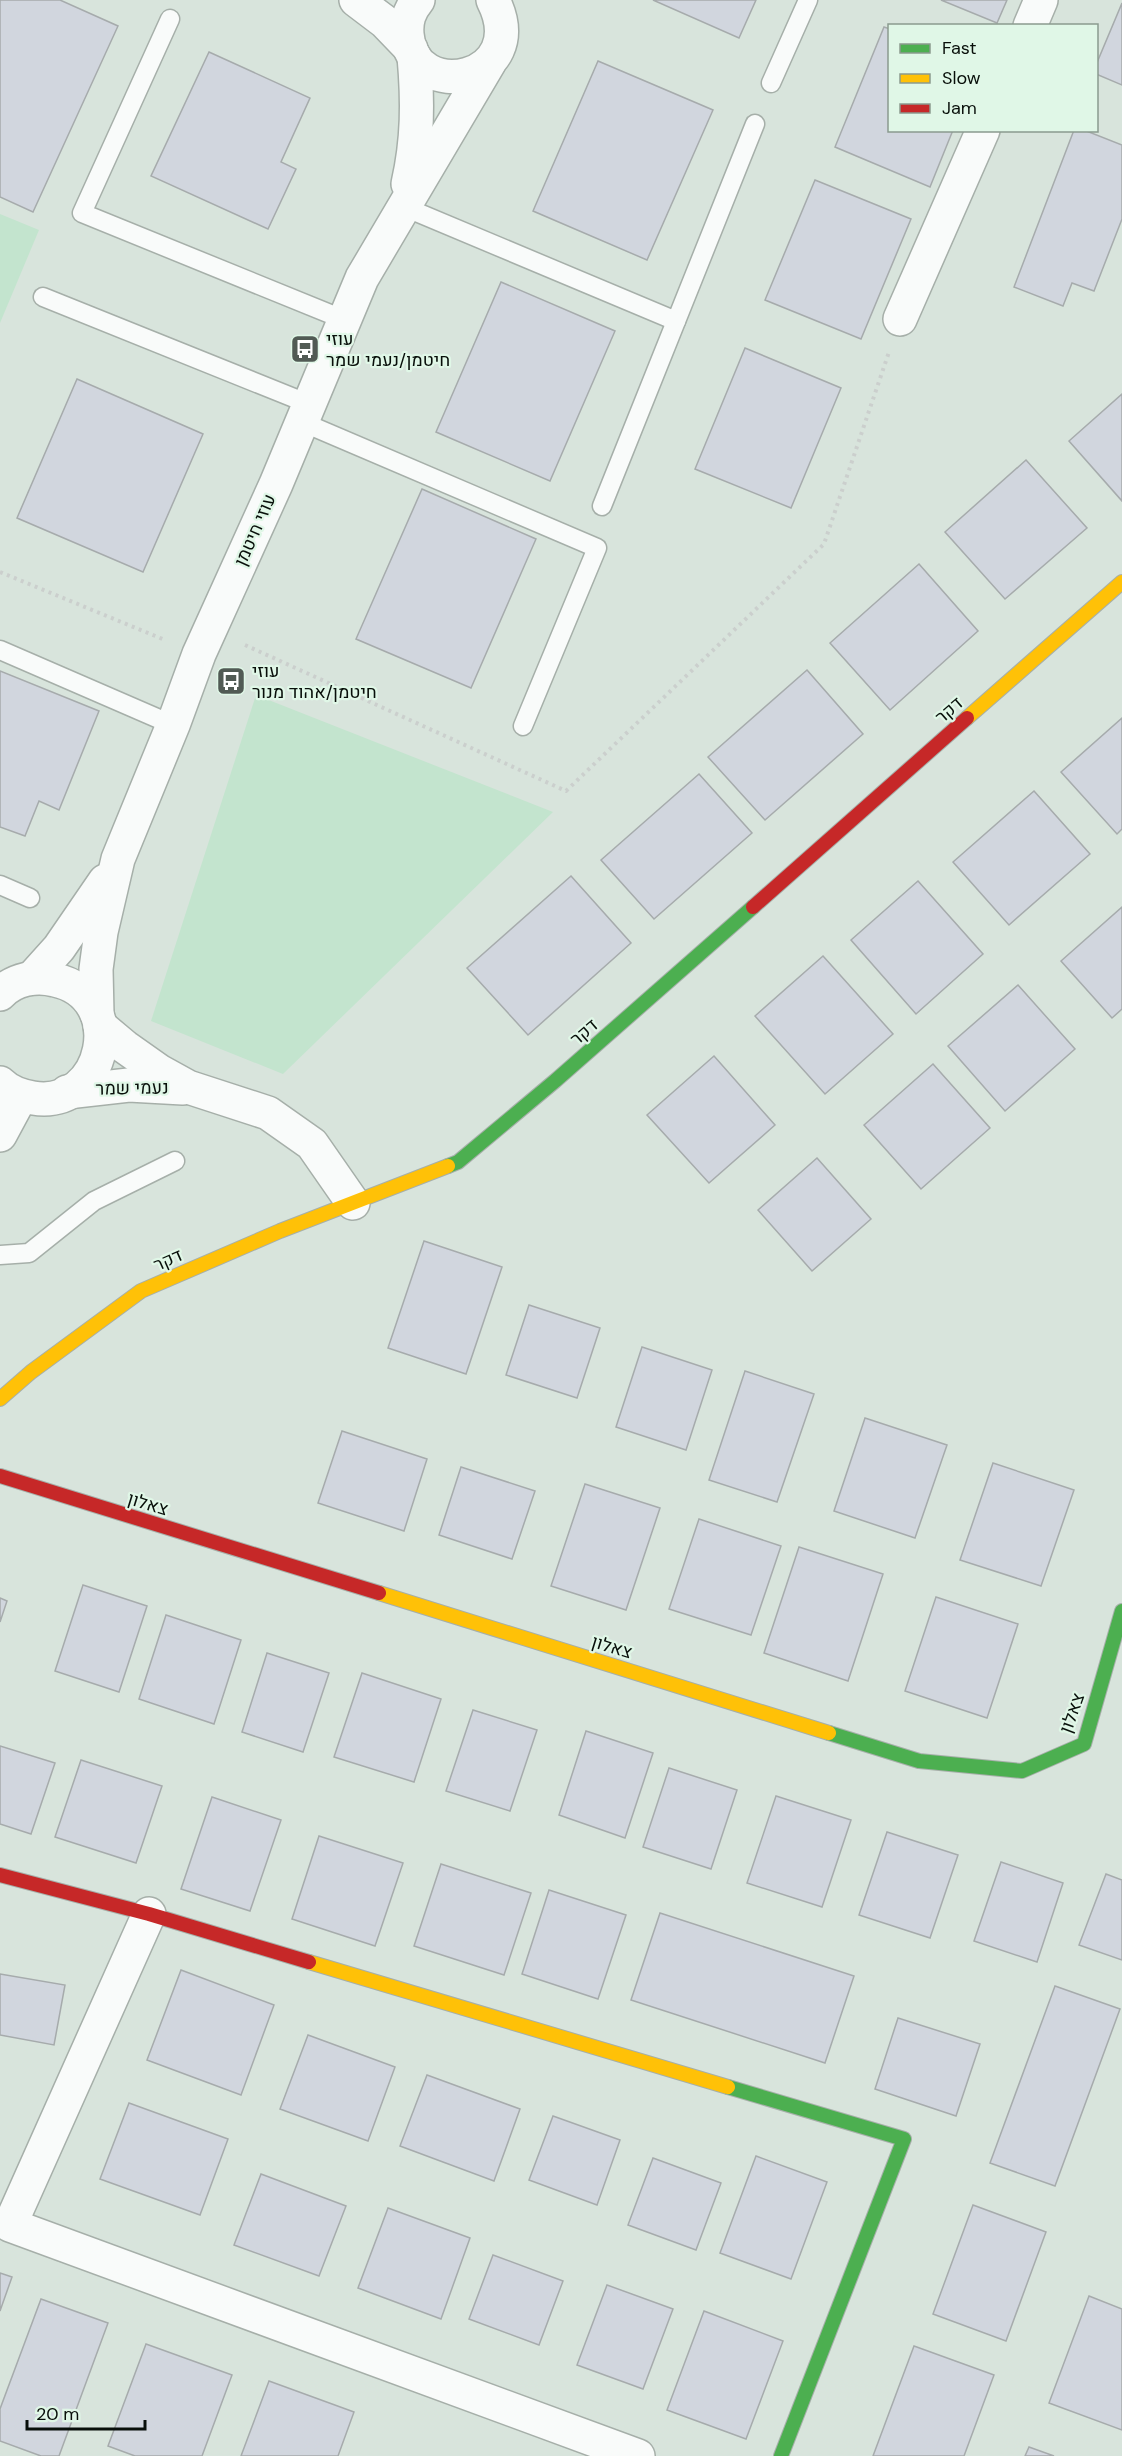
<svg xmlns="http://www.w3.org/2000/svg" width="1122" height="2456" viewBox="0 0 1122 2456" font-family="'DM Sans',Heebo,sans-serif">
<rect width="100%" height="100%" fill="#d8e4dc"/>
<g fill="#c3e4ce">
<path d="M 0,214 L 39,230 L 0,323 Z"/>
<path d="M 256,695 L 553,812 L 283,1074 L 151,1021 Z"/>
</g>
<g fill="#d1d6de" stroke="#a6abac" stroke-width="1.5">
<path d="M 0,0 L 60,0 L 118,26 L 33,212 L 0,197 Z"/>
<path d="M 653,0 L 756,0 L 739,38 Z"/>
<path d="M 941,0 L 1007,0 L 997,23 Z"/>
<path d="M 1122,3 L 1122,85 L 1096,74 L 1096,65 Z"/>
<path d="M 884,27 L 890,29 L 890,130 L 953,130 L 930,187 L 835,147 Z"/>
<path d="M 209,52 L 310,98 L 281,162 L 296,169 L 268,229 L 151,176 Z"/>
<path d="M 598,61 L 713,110 L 647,260 L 533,211 Z"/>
<path d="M 1074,130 L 1084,130 L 1122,145 L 1122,219 L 1094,291 L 1072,283 L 1063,306 L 1014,287 Z"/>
<path d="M 815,180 L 911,219 L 861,339 L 765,300 Z"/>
<path d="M 501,282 L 615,331 L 550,481 L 436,432 Z"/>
<path d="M 745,348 L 841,388 L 791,508 L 695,469 Z"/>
<path d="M 77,379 L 203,434 L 143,572 L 17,518 Z"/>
<path d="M 1122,394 L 1122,501 L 1069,441 Z"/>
<path d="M 1026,460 L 1087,528 L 1005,599 L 945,532 Z"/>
<path d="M 422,489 L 536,539 L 471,688 L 356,639 Z"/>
<path d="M 919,564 L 978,631 L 890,710 L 830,643 Z"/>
<path d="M 807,670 L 863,734 L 765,820 L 708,757 Z"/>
<path d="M 0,671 L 99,711 L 59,810 L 39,801 L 25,836 L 0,827 Z"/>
<path d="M 1122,718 L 1122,829 L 1117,834 L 1061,772 Z"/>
<path d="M 699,774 L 752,833 L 654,919 L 601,860 Z"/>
<path d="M 1034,791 L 1090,854 L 1009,925 L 953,862 Z"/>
<path d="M 571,876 L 631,943 L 528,1035 L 467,968 Z"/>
<path d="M 918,881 L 983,954 L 916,1014 L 851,940 Z"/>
<path d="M 1122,907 L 1122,1009 L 1112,1018 L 1061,961 Z"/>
<path d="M 823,956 L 893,1034 L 825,1094 L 755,1016 Z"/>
<path d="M 1018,985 L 1075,1049 L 1005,1111 L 948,1046 Z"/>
<path d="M 714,1056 L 775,1125 L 709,1183 L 647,1115 Z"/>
<path d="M 933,1064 L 990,1128 L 921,1189 L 864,1125 Z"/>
<path d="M 817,1158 L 871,1219 L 812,1271 L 758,1210 Z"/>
<path d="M 424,1241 L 502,1267 L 466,1374 L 388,1348 Z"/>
<path d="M 529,1305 L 600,1328 L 577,1398 L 506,1375 Z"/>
<path d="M 642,1347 L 712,1370 L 686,1450 L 616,1427 Z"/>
<path d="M 745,1371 L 814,1394 L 777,1502 L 709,1480 Z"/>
<path d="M 865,1418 L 947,1445 L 915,1538 L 834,1511 Z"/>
<path d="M 342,1431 L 427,1459 L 404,1531 L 318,1503 Z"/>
<path d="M 993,1463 L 1074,1490 L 1041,1586 L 960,1560 Z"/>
<path d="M 461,1467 L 535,1491 L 512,1559 L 439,1535 Z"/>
<path d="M 585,1484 L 660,1508 L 626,1610 L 551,1586 Z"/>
<path d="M 699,1519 L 781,1546 L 751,1635 L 669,1609 Z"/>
<path d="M 799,1547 L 883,1574 L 848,1681 L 764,1653 Z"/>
<path d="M 83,1585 L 147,1606 L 119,1692 L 55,1671 Z"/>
<path d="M 936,1597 L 1018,1624 L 987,1718 L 905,1691 Z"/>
<path d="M 0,1598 L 7,1601 L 0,1622 Z"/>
<path d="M 166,1615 L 241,1640 L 214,1724 L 139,1699 Z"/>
<path d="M 267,1653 L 329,1673 L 303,1752 L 242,1732 Z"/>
<path d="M 362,1673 L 441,1699 L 414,1782 L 334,1757 Z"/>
<path d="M 473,1710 L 537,1730 L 510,1811 L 446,1791 Z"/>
<path d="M 586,1731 L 653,1753 L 625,1838 L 559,1815 Z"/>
<path d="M 0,1746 L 55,1763 L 31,1834 L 0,1824 Z"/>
<path d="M 81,1760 L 162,1786 L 136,1863 L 55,1837 Z"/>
<path d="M 669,1768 L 737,1790 L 711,1869 L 643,1847 Z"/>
<path d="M 776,1796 L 851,1820 L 822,1907 L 747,1883 Z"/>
<path d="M 212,1797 L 281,1820 L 250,1911 L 181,1889 Z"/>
<path d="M 887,1832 L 958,1855 L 930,1938 L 859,1915 Z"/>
<path d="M 319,1836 L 403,1863 L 375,1946 L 292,1919 Z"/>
<path d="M 1001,1862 L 1063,1883 L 1037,1962 L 974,1941 Z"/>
<path d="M 441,1864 L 531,1893 L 504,1975 L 414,1946 Z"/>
<path d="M 1106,1874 L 1122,1880 L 1122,1960 L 1079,1945 Z"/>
<path d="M 549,1890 L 626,1915 L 598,1999 L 522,1974 Z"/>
<path d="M 660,1913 L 854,1976 L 825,2063 L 631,2000 Z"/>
<path d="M 181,1970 L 274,2005 L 241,2095 L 147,2060 Z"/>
<path d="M 0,1974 L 65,1985 L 54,2045 L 0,2035 Z"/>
<path d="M 1055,1986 L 1120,2009 L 1055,2186 L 990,2163 Z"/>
<path d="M 898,2018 L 980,2044 L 956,2116 L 875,2089 Z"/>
<path d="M 308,2035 L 395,2067 L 368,2141 L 280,2109 Z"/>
<path d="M 427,2075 L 520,2109 L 494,2181 L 400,2146 Z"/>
<path d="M 129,2103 L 228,2139 L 200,2215 L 100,2179 Z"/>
<path d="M 553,2116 L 620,2140 L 597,2205 L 529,2180 Z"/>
<path d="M 756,2156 L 827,2182 L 791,2279 L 720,2253 Z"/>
<path d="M 653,2158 L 721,2183 L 696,2250 L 628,2225 Z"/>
<path d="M 261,2174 L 346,2206 L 319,2276 L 234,2245 Z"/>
<path d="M 973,2205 L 1046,2232 L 1006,2341 L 933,2314 Z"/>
<path d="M 388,2208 L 470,2238 L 441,2319 L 358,2288 Z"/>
<path d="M 493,2255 L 563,2281 L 539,2345 L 469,2319 Z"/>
<path d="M 0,2273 L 12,2277 L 0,2311 Z"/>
<path d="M 607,2285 L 673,2309 L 643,2389 L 577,2365 Z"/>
<path d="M 1089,2296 L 1122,2309 L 1122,2430 L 1049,2403 Z"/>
<path d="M 41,2299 L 108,2323 L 59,2456 L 41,2456 L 0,2441 L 0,2409 Z"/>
<path d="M 704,2311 L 783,2341 L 746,2439 L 667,2410 Z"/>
<path d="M 146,2344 L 232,2375 L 202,2456 L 135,2456 L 108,2446 Z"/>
<path d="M 914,2346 L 994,2375 L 964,2456 L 873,2456 Z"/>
<path d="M 269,2381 L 354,2412 L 338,2456 L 241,2456 Z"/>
<path d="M 1029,2447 L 1054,2456 L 1025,2456 Z"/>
</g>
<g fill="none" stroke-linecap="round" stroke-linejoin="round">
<g stroke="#a6afa9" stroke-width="21">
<g id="lane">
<path d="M 170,19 L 82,213 L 345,320"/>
<path d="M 771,83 L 808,0"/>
<path d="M 402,206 L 676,321"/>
<path d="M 43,297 L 309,404"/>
<path d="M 302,422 L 597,548 L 523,726"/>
<path d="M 602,506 L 755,124"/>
<path d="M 0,650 L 173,725"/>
<path d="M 0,885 L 30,898"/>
<path d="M 0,1255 L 29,1253 L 94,1201 L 175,1161"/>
</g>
</g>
<g stroke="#a6afa9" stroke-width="36">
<g id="street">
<path d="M 356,0 L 385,22 L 411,49"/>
<path d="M 418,0 C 409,11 406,21 407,34 C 412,106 534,81 493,0"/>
<path d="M 1030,26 L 1041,0"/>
<path d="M 408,184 C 418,140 418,101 414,56"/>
<path d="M 900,319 L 983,130"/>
<path d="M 32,978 L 59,948 L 105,881"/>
<path d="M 0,994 C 14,979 36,975 55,980 C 130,996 106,1110 33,1098 C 20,1096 9,1092 0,1083"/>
<path d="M 97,1014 L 96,969 L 101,932 L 118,859 L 173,725 L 199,654 L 276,484 L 362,278 L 489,63"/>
<path d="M 100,1026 L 125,1047 L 159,1071 L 188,1087 L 268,1113 L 312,1144 L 353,1203"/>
<path d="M 67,1092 L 129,1085 L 183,1088"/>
<path d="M 0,1135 L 21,1096"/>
<path d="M 149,1914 L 10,2225 L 638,2456"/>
</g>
</g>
<g stroke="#a6afa9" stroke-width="16">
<g id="fast">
<path d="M 448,1166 L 458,1162 L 555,1081 L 753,907"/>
<path d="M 829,1733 L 919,1761 L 1022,1771 L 1084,1744 L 1122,1611"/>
<path d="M 728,2087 L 904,2139 L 781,2456"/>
</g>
</g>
<g stroke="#a6afa9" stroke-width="16">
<g id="slow">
<path d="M 967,718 L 1122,582"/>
<path d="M 0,1399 L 31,1372 L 141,1291 L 280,1231 L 448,1166"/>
<path d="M 379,1593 L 829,1733"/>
<path d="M 309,1962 L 728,2087"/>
</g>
</g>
<g stroke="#a6afa9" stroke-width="16">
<g id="jam">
<path d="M 753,907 L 967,718"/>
<path d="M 0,1476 L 379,1593"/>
<path d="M 0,1875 L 149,1914 L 309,1962"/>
</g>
</g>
<g stroke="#cbcfcd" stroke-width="4" stroke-dasharray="3 4.5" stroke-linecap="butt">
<path d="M 0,572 L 165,640"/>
<path d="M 245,645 L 566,791 L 824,544 L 889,352"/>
</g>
<use href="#lane" stroke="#f9fbfa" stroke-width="18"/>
<use href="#street" stroke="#f9fbfa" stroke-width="33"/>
<use href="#fast" stroke="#4caf50" stroke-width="14"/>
<use href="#slow" stroke="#ffc107" stroke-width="14"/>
<use href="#jam" stroke="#c62828" stroke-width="14"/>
</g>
<defs>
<g id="bus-square" transform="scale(1.5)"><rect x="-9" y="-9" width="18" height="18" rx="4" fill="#515a54" stroke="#e0f7e7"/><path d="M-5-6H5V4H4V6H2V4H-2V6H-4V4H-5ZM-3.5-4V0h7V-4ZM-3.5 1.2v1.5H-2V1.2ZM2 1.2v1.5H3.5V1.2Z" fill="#fff"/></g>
</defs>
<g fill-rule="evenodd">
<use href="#bus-square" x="305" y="349"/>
<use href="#bus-square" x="231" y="681"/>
</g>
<g text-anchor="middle" stroke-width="4.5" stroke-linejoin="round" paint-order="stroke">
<g font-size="18" fill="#080f0a" stroke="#e0f7e7" text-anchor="start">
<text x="326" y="345">עוזי<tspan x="326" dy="21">חיטמן/נעמי שמר</tspan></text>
<text x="252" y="677">עוזי<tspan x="252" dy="21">חיטמן/אהוד מנור</tspan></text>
</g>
<g font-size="18" fill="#080f0a" stroke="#e0f7e7">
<text transform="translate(255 530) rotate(-66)" y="6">עוזי חיטמן</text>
<text transform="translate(949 710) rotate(-41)" y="6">דקר</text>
<text transform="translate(584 1032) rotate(-41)" y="6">דקר</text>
<text transform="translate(132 1088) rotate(-1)" y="6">נעמי שמר</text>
<text transform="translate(168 1260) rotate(-24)" y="6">דקר</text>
<text transform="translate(148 1504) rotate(17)" y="6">צאלון</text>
<text transform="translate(612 1647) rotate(17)" y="6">צאלון</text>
<text transform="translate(1072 1713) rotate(-70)" y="6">צאלון</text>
</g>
</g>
<rect x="888" y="24" width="210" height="108" fill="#e0f7e7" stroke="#8a9a8f" stroke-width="1.5"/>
<rect x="900" y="44" width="30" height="9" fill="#4caf50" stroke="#8a9a8f" stroke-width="1.5"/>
<text x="942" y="54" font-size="18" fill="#080f0a">Fast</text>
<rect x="900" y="74" width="30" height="9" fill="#ffc107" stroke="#8a9a8f" stroke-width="1.5"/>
<text x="942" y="84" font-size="18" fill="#080f0a">Slow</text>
<rect x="900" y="104" width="30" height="9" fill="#c62828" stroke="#8a9a8f" stroke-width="1.5"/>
<text x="942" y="114" font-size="18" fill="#080f0a">Jam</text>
<path d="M27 2420v9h118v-9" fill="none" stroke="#080f0a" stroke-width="3"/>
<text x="36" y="2420" font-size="18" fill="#080f0a" stroke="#e0f7e7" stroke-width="4.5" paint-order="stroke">20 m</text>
</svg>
